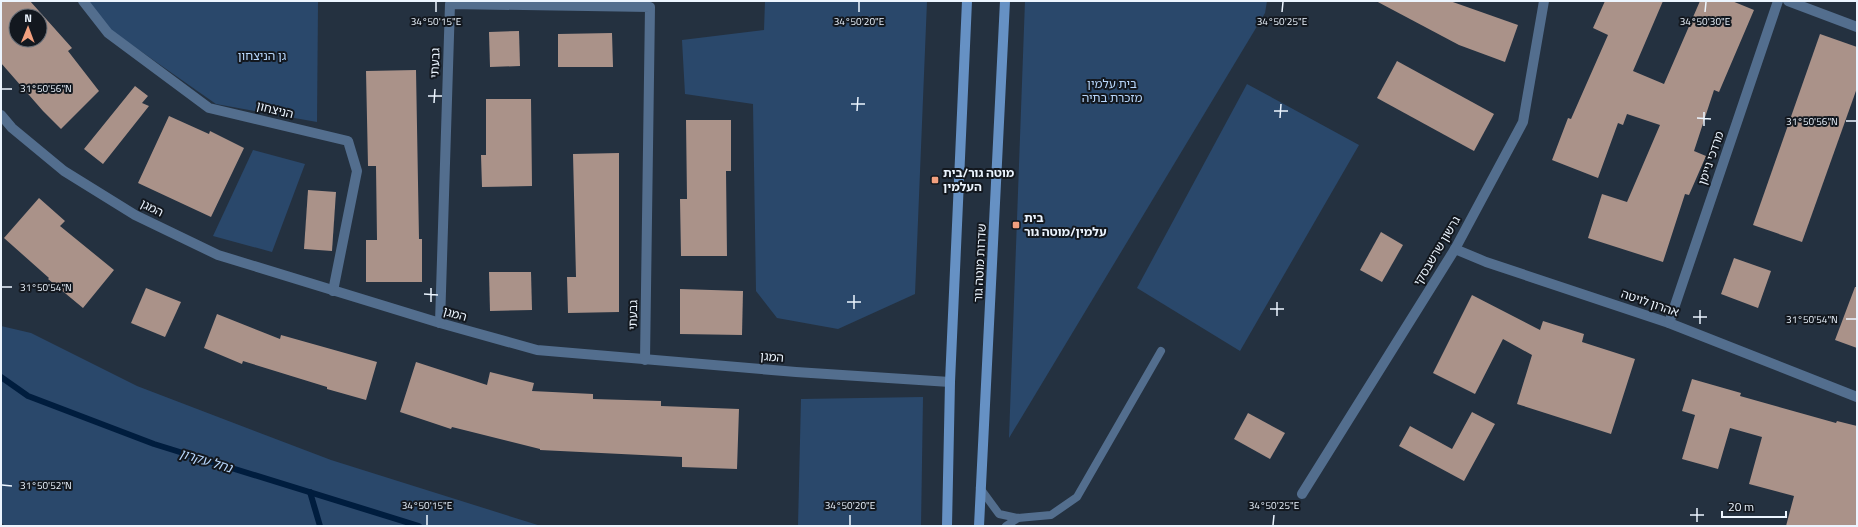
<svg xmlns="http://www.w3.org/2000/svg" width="1858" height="527" viewBox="0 0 1858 527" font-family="'Titillium Web','Noto Sans Hebrew',sans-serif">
<rect width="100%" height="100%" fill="#243140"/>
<g fill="#2a486b">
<path d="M 88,1 L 318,1 L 317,122 L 216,104 L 109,29 Z"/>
<path d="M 765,1 L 927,1 L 915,294 L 838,329 L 777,318 L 756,291 L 753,104 L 685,94 L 682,40 L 764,30 Z"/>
<path d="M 1025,1 L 1267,1 L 1265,13 L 1009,438 Z"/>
<path d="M 1247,84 L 1359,145 L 1240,351 L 1137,288 Z"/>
<path d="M 253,150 L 305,164 L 272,252 L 213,236 Z"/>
<path d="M 1,326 L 31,333 L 137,386 L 331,460 L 541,526 L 5,526 L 1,522 Z"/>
<path d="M 923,397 L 921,526 L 798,526 L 801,399 Z"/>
</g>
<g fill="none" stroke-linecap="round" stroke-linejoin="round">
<g stroke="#001d3e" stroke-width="6">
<path d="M 1,377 L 28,396 L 154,444 L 419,526"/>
<path d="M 310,492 L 320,526"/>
</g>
</g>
<g fill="#aa9289" fill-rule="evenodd">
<path d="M 1,1 L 30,1 L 72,48 L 68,51 L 99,91 L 61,129 L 43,111 L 1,63 ZM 16,16 L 40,16 L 40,40 L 16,40 Z"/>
<path d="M 1376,1 L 1450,1 L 1518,25 L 1505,62 L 1459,45 Z"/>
<path d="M 1605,1 L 1663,1 L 1633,71 L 1664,84 L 1700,1 L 1732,1 L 1754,10 L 1719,92 L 1714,90 L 1694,151 L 1706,156 L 1689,195 L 1685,194 L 1663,262 L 1588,238 L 1602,194 L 1627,202 L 1660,125 L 1627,114 L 1623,125 L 1618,123 L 1598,178 L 1552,160 L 1568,118 L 1571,119 L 1608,35 L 1593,28 Z"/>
<path d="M 519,31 L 520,66 L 490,67 L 489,32 Z"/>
<path d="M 612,33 L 613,67 L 558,67 L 558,34 Z"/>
<path d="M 1820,34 L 1857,47 L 1857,88 L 1802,242 L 1753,225 Z"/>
<path d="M 1397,61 L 1494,114 L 1474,151 L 1377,98 Z"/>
<path d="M 416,70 L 419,239 L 422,239 L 422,282 L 366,282 L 366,240 L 377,240 L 376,166 L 368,166 L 366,71 Z"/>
<path d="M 135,86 L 148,96 L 142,103 L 149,106 L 103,164 L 84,149 Z"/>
<path d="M 486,99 L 531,99 L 532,186 L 482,187 L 481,155 L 486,155 Z"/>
<path d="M 169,116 L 209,134 L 210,131 L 244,148 L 211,217 L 138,183 Z"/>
<path d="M 686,120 L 731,120 L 731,171 L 726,171 L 727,256 L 681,256 L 680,199 L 687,199 Z"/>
<path d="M 619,153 L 619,312 L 568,313 L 567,277 L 576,277 L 573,154 Z"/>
<path d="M 308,190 L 336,192 L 332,251 L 304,249 Z"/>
<path d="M 39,198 L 65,221 L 60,226 L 114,270 L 83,308 L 48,279 L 49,278 L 4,238 Z"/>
<path d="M 1381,232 L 1403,245 L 1382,282 L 1360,270 Z"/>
<path d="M 1734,258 L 1771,271 L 1758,308 L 1721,294 Z"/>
<path d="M 489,272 L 531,272 L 532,310 L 490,311 Z"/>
<path d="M 1855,287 L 1857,287 L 1857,348 L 1835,340 Z"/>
<path d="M 146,288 L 181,302 L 165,337 L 131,323 Z"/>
<path d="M 680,289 L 743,291 L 742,335 L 680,334 Z"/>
<path d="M 1472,295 L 1540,330 L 1543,321 L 1584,334 L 1582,342 L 1635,359 L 1611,434 L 1517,404 L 1532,355 L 1503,339 L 1475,394 L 1433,373 Z"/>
<path d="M 217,314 L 280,339 L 281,335 L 377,362 L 366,400 L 327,389 L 327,387 L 243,361 L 242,364 L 204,348 Z"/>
<path d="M 416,362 L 487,385 L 490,372 L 534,383 L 532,391 L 593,394 L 593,399 L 661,401 L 661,406 L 739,409 L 737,469 L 682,467 L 682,457 L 540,450 L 540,449 L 452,427 L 451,429 L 400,412 Z"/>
<path d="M 1692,379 L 1741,393 L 1740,396 L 1836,423 L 1837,421 L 1857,426 L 1857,526 L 1786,526 L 1794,496 L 1749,484 L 1762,437 L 1730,428 L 1718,469 L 1682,459 L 1695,415 L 1682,411 Z"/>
<path d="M 1472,412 L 1495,424 L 1464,481 L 1399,446 L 1410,426 L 1452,449 Z"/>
<path d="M 1248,413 L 1285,433 L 1270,459 L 1234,439 Z"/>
</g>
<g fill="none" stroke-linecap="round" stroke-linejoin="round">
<g stroke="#536e8e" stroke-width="8">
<path d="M 980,488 L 999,514 L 1018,518 L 1051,515 L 1077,497 L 1161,351"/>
<path d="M 1006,526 L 1018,518"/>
</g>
<g stroke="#536e8e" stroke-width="10">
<path d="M 83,1 L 108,33 L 209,108 L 348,141 L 357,171 L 333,291"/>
<path d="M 1788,1 L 1857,27"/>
<path d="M 1,115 L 12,128 L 64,171 L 135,215 L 218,255 L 440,323 L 537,350 L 796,372 L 950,382"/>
<path d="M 1455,249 L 1486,262 L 1669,323 L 1857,397"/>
<path d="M 440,323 L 450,4 L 650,7 L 645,360"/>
<path d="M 1669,323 L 1778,1"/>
<path d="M 1302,494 L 1455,249 L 1523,122 L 1544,1"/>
</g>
<g stroke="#6691c4" stroke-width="10">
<path d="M 947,526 L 950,382 L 967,1"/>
<path d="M 979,526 L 1005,1"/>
</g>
</g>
<path fill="none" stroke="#ecf5ff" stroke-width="1.5" d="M 436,12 L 436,2M 859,12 L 859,2M 1282,12 L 1283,2M 1705,12 L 1706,2M 2,89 L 12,89M 428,96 L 442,96M 434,103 L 435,89M 851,104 L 865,104M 857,111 L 858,97M 1274,111 L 1288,111M 1280,118 L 1281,104M 1697,118 L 1711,119M 1846,121 L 1856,121M 1704,126 L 1704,112M 2,287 L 12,287M 424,294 L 438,295M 431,302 L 431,288M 847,302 L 861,302M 854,309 L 854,295M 1270,309 L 1284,309M 1277,316 L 1277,302M 1693,317 L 1707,317M 1846,319 L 1856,319M 1700,324 L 1700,310M 2,485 L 12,486M 1690,515 L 1704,515M 1697,522 L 1697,508M 427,525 L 427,515M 850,525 L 850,515M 1273,525 L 1274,515"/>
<g fill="#f2a07f" stroke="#13181f" stroke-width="1.5">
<rect x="931" y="176" width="8" height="8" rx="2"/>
<rect x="1012" y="221" width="8" height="8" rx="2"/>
</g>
<g text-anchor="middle" stroke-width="4" stroke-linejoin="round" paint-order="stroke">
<g font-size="12" fill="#b8d7fc" stroke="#13181f">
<text x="262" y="60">גן הניצחון</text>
<text x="1112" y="88">בית עלמין<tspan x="1112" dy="14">מזכרת בתיה</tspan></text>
</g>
<g font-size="12" fill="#ecf5ff" stroke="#13181f">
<text transform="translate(435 63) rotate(-88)" y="4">גבעתי</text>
<text transform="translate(275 110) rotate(14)" y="4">הניצחון</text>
<text transform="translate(1711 158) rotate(-71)" y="4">מרדכי ניימן</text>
<text transform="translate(152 208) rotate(27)" y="4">המגן</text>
<text transform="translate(1437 251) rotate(-59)" y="4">גרשון שרשבסקי</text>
<text transform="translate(980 263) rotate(-87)" y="4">שדרות מוטה גור</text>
<text transform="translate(1650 303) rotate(19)" y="4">אהרון לויטה</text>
<text transform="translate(455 314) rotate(16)" y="4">המגן</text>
<text transform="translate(633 315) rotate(-89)" y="4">גבעתי</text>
<text transform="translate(772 357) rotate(5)" y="4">המגן</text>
</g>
<g font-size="12" font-weight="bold" fill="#ecf5ff" stroke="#13181f" text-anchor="start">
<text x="943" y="177">מוטה גור/בית<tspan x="943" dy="14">העלמין</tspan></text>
<text x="1024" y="222">בית<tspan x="1024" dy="14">עלמין/מוטה גור</tspan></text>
</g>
<g font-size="13" font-style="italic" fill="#b9d8fd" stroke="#13181f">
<text transform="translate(206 460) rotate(17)" y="5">נחל עקרון</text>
</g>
</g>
<g font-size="10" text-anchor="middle" fill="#ecf5ff" stroke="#13181f" stroke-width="4" stroke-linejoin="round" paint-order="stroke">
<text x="436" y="25">34°50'15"E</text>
<text x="859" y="25">34°50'20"E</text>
<text x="1282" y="25">34°50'25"E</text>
<text x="1705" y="25">34°50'30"E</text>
<text x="46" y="92">31°50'56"N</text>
<text x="1812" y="125">31°50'56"N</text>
<text x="46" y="291">31°50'54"N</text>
<text x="1812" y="323">31°50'54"N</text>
<text x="46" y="489">31°50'52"N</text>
<text x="427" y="509">34°50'15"E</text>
<text x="850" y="509">34°50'20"E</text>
<text x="1274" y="509">34°50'25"E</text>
</g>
<rect width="1858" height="527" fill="none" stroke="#ecf5ff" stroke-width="4"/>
<g transform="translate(28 28) rotate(1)"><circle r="19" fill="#13181f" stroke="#6a7079"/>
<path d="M0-3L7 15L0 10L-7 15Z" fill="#f2a07f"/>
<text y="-6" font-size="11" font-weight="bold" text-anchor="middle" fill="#ecf5ff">N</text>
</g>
<path d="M1722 511v6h64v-6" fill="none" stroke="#ecf5ff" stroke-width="2"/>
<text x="1728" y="511" font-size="12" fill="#ecf5ff" stroke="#13181f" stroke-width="3" paint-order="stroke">20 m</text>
</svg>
